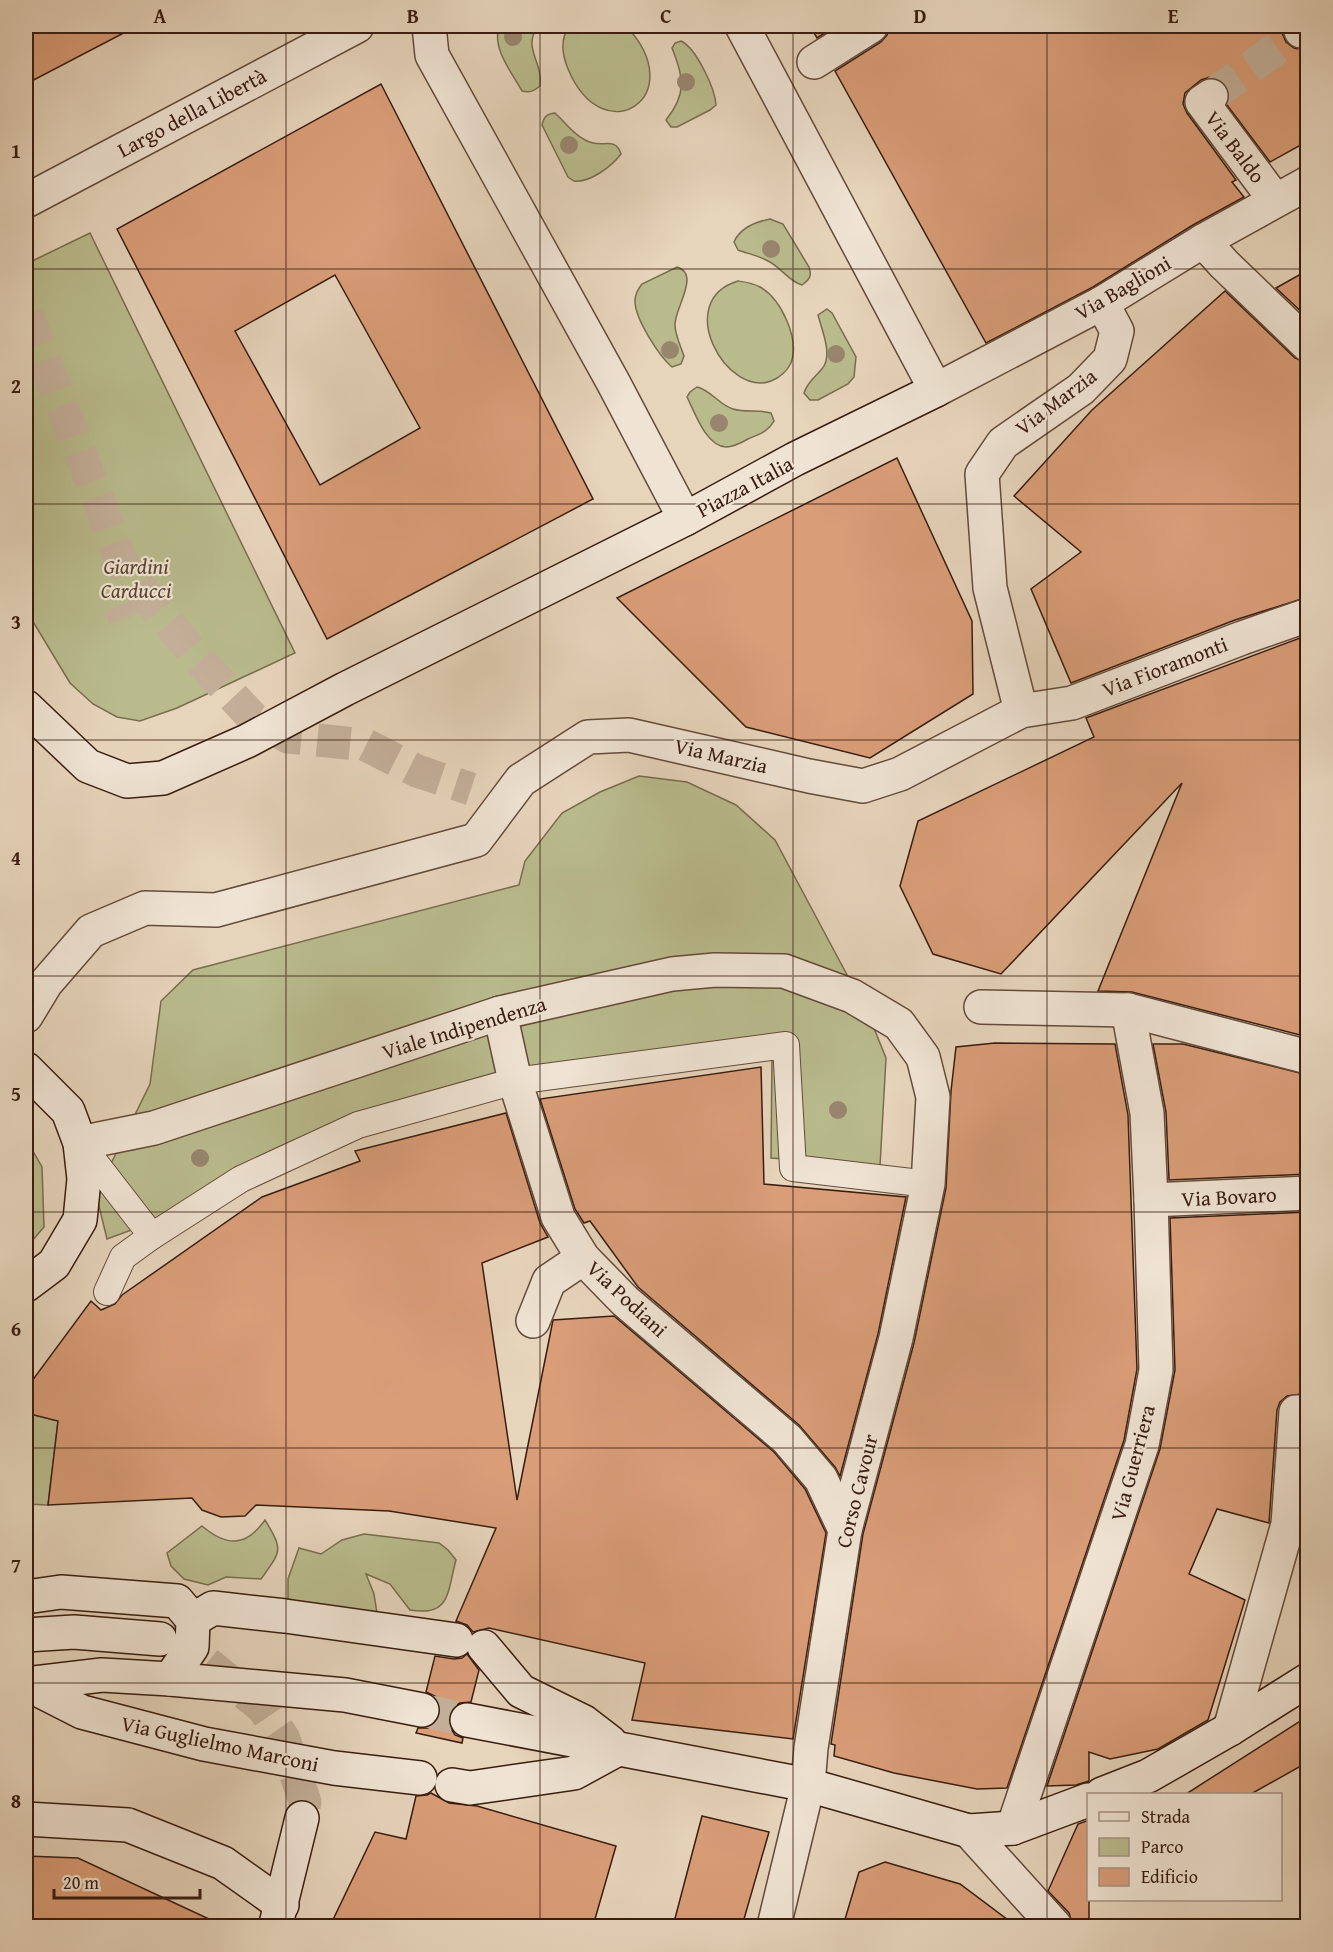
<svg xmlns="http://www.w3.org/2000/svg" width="1333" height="1952" viewBox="0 0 1333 1952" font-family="'Gentium Book Plus',serif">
<rect width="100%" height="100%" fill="#e6d4bb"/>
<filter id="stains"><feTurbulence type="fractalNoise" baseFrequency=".00333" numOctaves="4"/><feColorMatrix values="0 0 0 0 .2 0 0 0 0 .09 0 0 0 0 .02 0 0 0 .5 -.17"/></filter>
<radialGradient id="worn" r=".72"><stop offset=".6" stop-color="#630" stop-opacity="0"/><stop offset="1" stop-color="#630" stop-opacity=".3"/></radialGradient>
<g fill="#b9bb8d" stroke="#796c4e" stroke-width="1.5">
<path d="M 499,26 L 538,26 C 522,49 543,60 540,86 C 534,91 530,93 522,91 C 511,71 492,49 499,26 Z"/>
<path d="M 569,26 L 626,26 C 692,95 604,155 568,69 C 562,54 560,40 569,26 Z"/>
<path d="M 681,41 C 696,48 715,88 716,105 L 710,110 L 677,127 L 671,127 L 666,120 C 687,94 684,77 672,48 L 675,43 Z"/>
<path d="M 555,113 C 567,124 577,139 593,143 C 606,146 616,138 621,154 C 612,166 590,183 574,181 L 568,177 L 542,125 C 544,116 547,114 555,113 Z"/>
<path d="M 770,219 L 783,224 L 809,267 C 812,276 810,279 802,285 C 790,282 782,269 770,262 C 760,256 749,254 738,250 L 734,242 C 740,228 755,222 770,219 Z"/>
<path d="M 90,233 L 295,653 L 177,708 L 140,721 L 117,717 L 93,704 L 70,683 L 26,610 L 26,264 Z"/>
<path d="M 677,267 C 701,274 674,309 675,325 C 675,335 681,347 684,356 L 681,364 L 672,367 C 659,356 635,319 635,301 C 635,295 638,289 642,284 Z"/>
<path d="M 738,281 C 745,282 753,283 760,287 C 781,299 800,339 791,363 C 787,371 779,378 771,381 C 727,398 672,301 738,281 Z"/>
<path d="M 827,309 L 832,313 L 856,357 L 854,377 L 848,384 L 818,400 L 810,400 L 804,393 C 807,383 814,378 821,370 C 834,357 822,331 818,315 Z"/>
<path d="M 697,387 C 711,390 719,405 733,409 C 746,413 758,409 771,413 L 774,421 C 768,432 759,434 748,439 C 741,443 734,447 726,447 C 706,446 695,413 687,397 L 690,392 Z"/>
<path d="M 639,776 L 687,782 L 736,805 L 775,840 L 869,1016 L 886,1058 L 880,1166 L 771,1158 L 772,1056 L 510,1092 L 375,1129 L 264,1181 L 107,1239 L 96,1194 L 150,1084 L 161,1001 L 193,970 L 519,885 L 525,861 L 562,813 L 600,792 Z"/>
<path d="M 26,1139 L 42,1167 L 44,1227 L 26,1248 Z"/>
<path d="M 26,1413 L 58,1421 L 48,1505 L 26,1504 Z"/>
<path d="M 265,1520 C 284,1551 281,1551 261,1579 L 226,1577 L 208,1585 L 184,1579 L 171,1566 L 167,1553 L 202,1526 C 227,1547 246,1547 265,1520 Z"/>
<path d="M 364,1534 L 439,1543 L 448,1550 L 456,1560 C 447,1592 451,1617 410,1610 L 390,1584 L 366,1574 L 374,1594 L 377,1613 L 288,1602 L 288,1579 L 299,1548 L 321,1554 L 342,1540 Z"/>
</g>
<g fill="#d99d78" stroke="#391c0f" stroke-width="1.5" fill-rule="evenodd">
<path d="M 26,26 L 137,26 L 26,84 Z"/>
<path d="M 810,26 L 837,26 L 817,38 Z"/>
<path d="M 890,26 L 1283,26 L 1282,33 L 1286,42 L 1294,48 L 1302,50 L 1308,48 L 1308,141 L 1270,162 L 1227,105 L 1230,94 L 1226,85 L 1220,80 L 1210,77 L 1201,80 L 1185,93 L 1183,104 L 1187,113 L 1236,180 L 1232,182 L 1244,197 L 1193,225 L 1093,287 L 986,343 L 835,71 L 881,42 L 887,35 Z"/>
<path d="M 381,84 L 593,499 L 327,639 L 117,229 ZM 335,275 L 420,428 L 320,485 L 235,331 Z"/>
<path d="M 1308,270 L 1308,318 L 1276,288 Z"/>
<path d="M 1225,291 L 1295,358 L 1308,363 L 1308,597 L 1235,620 L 1071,683 L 1031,589 L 1081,552 L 1014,496 L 1092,410 Z"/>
<path d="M 897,458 L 972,621 L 973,694 L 870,758 L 746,727 L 617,598 Z"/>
<path d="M 1308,635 L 1308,1037 L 1132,992 L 1098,991 L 1182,783 L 1001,974 L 933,954 L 900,886 L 918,821 L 1094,737 L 1086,718 Z"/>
<path d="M 995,1043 L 1115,1044 L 1128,1115 L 1137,1369 L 1124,1440 L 1007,1788 L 977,1789 L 894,1773 L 834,1756 L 835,1745 L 831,1744 L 863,1534 L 914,1343 L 946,1188 L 951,1091 L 956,1047 Z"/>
<path d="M 1153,1044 L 1183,1044 L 1308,1075 L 1308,1174 L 1169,1180 L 1166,1112 Z"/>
<path d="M 761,1067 L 764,1184 L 906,1197 L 878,1334 L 840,1476 L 835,1467 L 799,1425 L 638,1287 L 590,1221 L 584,1223 L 575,1209 L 540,1099 Z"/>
<path d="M 506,1113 L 540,1223 L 548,1237 L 482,1263 L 517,1500 L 553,1320 L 614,1316 L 774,1452 L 805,1489 L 826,1533 L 793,1739 L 632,1720 L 645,1663 L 489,1628 L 473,1632 L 467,1625 L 456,1621 L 496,1528 L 389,1511 L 256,1505 L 245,1516 L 221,1517 L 202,1510 L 192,1498 L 48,1505 L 58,1421 L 26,1413 L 26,1389 L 91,1301 L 101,1310 L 115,1304 L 122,1295 L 262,1197 L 360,1161 L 355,1151 Z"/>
<path d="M 1308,1212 L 1308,1393 L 1287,1396 L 1280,1402 L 1277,1410 L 1269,1523 L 1217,1509 L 1189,1574 L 1245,1600 L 1208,1720 L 1158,1749 L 1110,1759 L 1089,1752 L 1089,1781 L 1076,1785 L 1047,1786 L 1160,1449 L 1175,1370 L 1170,1218 Z"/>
<path d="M 467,1654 L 479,1670 L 471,1702 L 460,1703 L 452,1708 L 449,1717 L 450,1727 L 455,1735 L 463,1738 L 462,1743 L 416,1733 L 418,1728 L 428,1728 L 436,1723 L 440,1714 L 439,1703 L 435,1696 L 426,1692 L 435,1656 L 454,1659 L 462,1658 Z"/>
<path d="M 1308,1716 L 1308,1762 L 1251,1794 L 1186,1794 Z"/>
<path d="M 431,1793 L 449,1803 L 477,1806 L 616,1846 L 593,1926 L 330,1926 L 375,1832 L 406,1839 L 416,1796 L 427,1795 Z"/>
<path d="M 702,1816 L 769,1832 L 742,1926 L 673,1926 Z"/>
<path d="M 1089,1820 L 1089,1926 L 1073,1926 L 1069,1913 L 1048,1891 L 1078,1824 Z"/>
<path d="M 26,1856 L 78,1858 L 224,1926 L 26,1926 Z"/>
<path d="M 885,1862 L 960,1884 L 1016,1926 L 843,1926 L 859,1872 Z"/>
</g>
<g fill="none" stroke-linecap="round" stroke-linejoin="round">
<g stroke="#c3af99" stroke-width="33" stroke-dasharray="33 16" stroke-linecap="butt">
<path d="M 1211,96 L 1301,31"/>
<path d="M 27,314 L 121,560 L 130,576 L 199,660 L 253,718 L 288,737 L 366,745 L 417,771 L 471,789"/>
<path d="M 120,605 L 125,618"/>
</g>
<g stroke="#c3af99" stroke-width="33" stroke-dasharray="33 16" stroke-linecap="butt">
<path d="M 165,1640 L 185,1645 L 263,1708 L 284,1739 L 305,1802 L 302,1818"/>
<path d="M 422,1710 L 467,1720"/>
</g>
<g stroke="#644a3a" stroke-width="28">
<g id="lane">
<path d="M 80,1143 L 152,1236 L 241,1179 L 358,1125 L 515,1081 L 786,1045 L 793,1168 L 928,1184"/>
<path d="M 107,1292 L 123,1257 L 152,1236"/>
</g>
</g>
<g stroke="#644a3a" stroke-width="36">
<g id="street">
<path d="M 429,26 L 432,55 L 613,382 L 685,519"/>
<path d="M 742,26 L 936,390 L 1102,303 L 1203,241 L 1308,183"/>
<path d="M 1301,31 L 1308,26"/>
<path d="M 814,62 L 871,26"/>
<path d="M 1211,96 L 1202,102 L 1275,200"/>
<path d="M 28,200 L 357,26"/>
<path d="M 1203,241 L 1224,264 L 1308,345"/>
<path d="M 1021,711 L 990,588 L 982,474 L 1003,443 L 1081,389 L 1110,359 L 1117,331 L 1102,303"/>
<path d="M 981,1007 L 1128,1010 L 1308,1057"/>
<path d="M 500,1013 L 515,1081 L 558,1217 L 583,1258 L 625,1301 L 787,1439 L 821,1479 L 845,1530"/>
<path d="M 26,1016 L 46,983 L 91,931 L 145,908 L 216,910 L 476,840 L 521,780 L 588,737 L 629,735 L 809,776 L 863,786 L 900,774 L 1021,711 L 1072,703 L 1242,638 L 1308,615"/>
<path d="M 80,1143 L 154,1128 L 500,1013 L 672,974 L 715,970 L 784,971 L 852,996 L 899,1024 L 923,1057 L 933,1097 L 928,1184 L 896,1338 L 845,1530 L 811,1748 L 808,1785 L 774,1926"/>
<path d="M 1151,1200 L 1308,1193"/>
<path d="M 533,1321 L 549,1281 L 583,1258"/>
<path d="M 1230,1729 L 1288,1524 L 1296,1412 L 1308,1412"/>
<path d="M 1013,1828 L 1142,1445 L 1156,1370 L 1151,1200 L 1147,1113 L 1128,1010"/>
<path d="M 969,1831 L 1055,1926"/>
</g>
</g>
<g stroke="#391c0f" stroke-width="36">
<g id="secondary">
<path d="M 26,707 L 88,766 L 127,781 L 163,778 L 247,741 L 345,689 L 685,519 L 795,459 L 936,390"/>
<path d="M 26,1069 L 68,1111 L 80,1143 L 84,1179 L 80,1220 L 54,1264 L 26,1285"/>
<path d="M 26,1597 L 61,1592 L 177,1601 L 193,1620 L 192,1647 L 170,1679"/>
<path d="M 193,1620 L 213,1608 L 285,1616 L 456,1640"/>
<path d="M 26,1635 L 74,1632 L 160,1639"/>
<path d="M 484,1647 L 521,1691 L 584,1722 L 610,1742"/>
<path d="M 26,1684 L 102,1675 L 170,1679 L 345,1695 L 422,1710"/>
<path d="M 27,1684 L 82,1712 L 204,1744 L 334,1768 L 420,1778"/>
<path d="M 467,1720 L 808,1785 L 969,1831 L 1013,1828 L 1088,1800"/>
<path d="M 452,1785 L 470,1788 L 574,1773 L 618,1749"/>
<path d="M 1102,1794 L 1148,1776 L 1230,1729 L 1308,1680"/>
<path d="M 26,1819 L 128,1825 L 223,1863 L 282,1905"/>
<path d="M 276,1924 L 302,1818"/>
</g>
</g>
<use href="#lane" stroke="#efe3d3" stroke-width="26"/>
<use href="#street" stroke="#efe3d3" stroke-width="33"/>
<use href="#secondary" stroke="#efe3d3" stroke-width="33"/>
</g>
<g fill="#98856d">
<circle cx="513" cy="37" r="9"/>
<circle cx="686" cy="82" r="9"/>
<circle cx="569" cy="145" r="9"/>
<circle cx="771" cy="249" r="9"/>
<circle cx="670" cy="350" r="9"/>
<circle cx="836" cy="354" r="9"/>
<circle cx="719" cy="423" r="9"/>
<circle cx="838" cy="1110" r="9"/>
<circle cx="200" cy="1158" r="9"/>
</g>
<path fill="none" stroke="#391c0f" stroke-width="1.5" stroke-opacity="0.55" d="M 286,26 L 286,1926M 540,26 L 540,1926M 793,26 L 793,1926M 1047,26 L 1047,1926M 26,269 L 1308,269M 26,504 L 1308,504M 26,740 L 1308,740M 26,976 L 1308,976M 26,1212 L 1308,1212M 26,1448 L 1308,1448M 26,1683 L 1308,1683"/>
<g text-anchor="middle" stroke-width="4.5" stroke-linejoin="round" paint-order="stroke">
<g font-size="21" fill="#391c0f" stroke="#efe3d3">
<text transform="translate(192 113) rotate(-28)" y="7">Largo della Libertà</text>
<text transform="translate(1235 147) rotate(53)" y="7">Via Baldo</text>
<text transform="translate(1123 288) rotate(-30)" y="7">Via Baglioni</text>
<text transform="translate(1056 402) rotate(-37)" y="7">Via Marzia</text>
<text transform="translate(745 487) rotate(-28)" y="7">Piazza Italia</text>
<text transform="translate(1165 667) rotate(-21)" y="7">Via Fioramonti</text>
<text transform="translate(721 756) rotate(13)" y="7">Via Marzia</text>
<text transform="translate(464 1028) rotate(-17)" y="7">Viale Indipendenza</text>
<text transform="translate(1229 1197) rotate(-3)" y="7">Via Bovaro</text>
<text transform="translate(627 1299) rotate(43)" y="7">Via Podiani</text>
<text transform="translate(1133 1463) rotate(-75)" y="7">Via Guerriera</text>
<text transform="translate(857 1491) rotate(-76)" y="7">Corso Cavour</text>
<text transform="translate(220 1744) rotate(12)" y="7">Via Guglielmo Marconi</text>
</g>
<g font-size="21" font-style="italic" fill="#59442e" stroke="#efe3d3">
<text x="136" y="574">Giardini<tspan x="136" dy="24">Carducci</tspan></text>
</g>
</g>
<rect width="1333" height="1952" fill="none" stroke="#e6d4bb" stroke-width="66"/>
<rect x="1087" y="1793" width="195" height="108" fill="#efe3d3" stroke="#a69385" stroke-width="1.5"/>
<rect x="1099" y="1812" width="30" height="9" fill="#efe3d3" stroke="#a69385" stroke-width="1.5"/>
<text x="1141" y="1823" font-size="18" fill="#391c0f">Strada</text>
<rect x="1099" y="1838" width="30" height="18" fill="#b9bb8d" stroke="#a69385" stroke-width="1.5"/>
<text x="1141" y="1853" font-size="18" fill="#391c0f">Parco</text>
<rect x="1099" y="1868" width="30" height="18" fill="#d99d78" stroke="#a69385" stroke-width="1.5"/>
<text x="1141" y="1883" font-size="18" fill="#391c0f">Edificio</text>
<path d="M54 1889v9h146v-9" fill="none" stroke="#391c0f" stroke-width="3"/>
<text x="63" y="1889" font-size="18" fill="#391c0f" stroke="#efe3d3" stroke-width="4.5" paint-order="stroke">20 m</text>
<rect x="33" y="33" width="1267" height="1886" fill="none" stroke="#391c0f" stroke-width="2"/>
<g font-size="20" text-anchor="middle" font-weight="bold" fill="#391c0f">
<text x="160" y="23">A</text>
<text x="413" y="23">B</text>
<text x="666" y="23">C</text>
<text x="920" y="23">D</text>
<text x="1173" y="23">E</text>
<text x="16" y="158">1</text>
<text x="16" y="393">2</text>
<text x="16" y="629">3</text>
<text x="16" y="865">4</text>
<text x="16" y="1101">5</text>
<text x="16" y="1336">6</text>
<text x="16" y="1572">7</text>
<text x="16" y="1808">8</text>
</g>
<rect width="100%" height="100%" filter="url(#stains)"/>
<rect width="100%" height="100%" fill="url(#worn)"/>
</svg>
